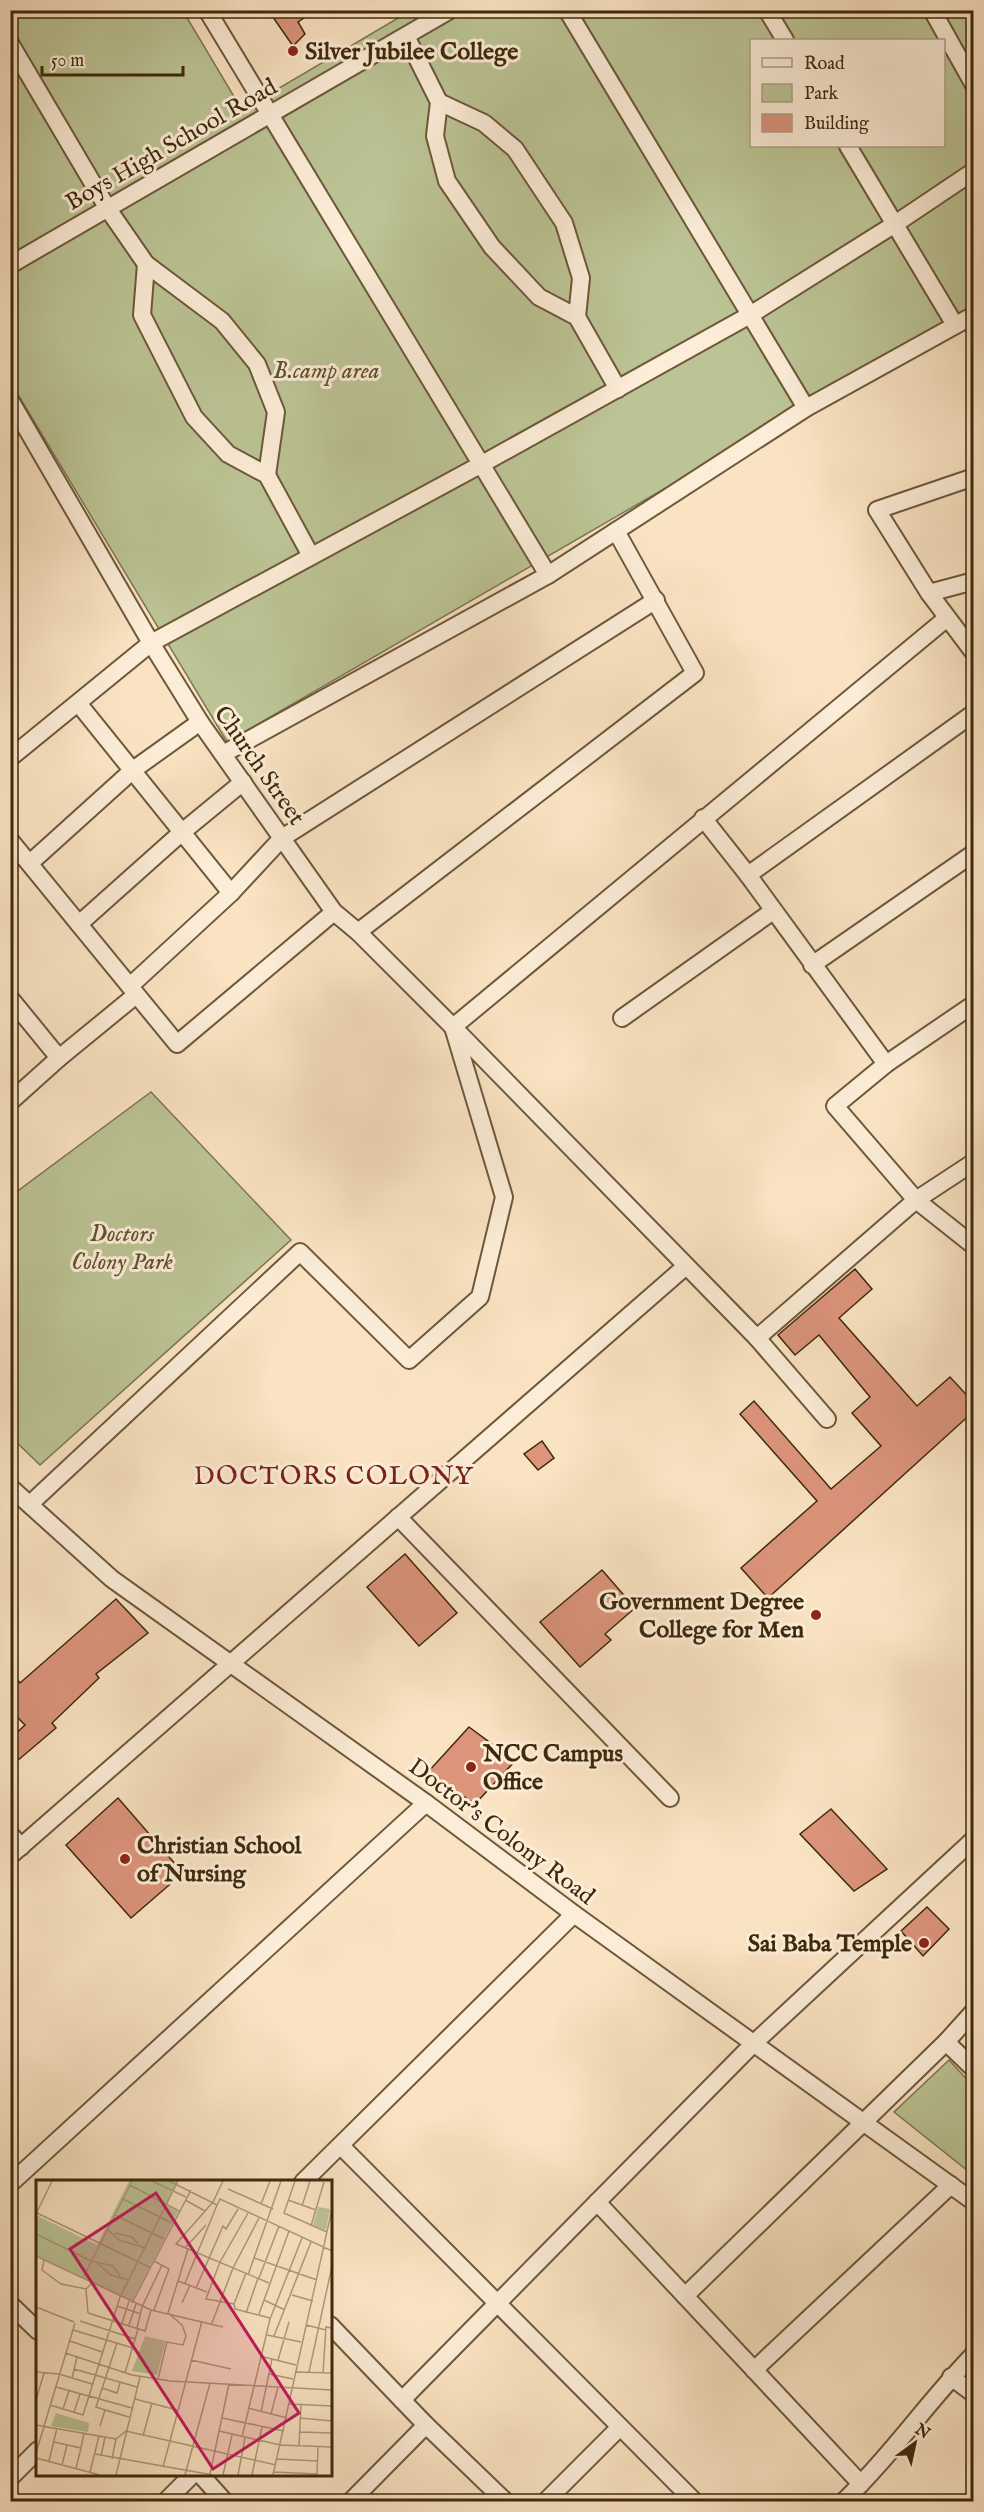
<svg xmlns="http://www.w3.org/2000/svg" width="984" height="2512" viewBox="0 0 984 2512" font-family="'IM FELL English',serif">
<rect width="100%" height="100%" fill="#fae3c3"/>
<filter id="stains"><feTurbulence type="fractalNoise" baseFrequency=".00333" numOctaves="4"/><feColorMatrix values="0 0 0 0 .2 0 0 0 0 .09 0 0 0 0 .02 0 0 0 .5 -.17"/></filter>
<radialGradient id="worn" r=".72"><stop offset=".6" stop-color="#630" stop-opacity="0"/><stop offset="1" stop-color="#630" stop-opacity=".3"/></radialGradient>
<g fill="#bcc495" stroke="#7d7650" stroke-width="1.5" fill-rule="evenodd">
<path d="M 11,11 L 183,11 L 242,110 L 410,11 L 973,11 L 973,310 L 227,742 L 11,383 ZM 752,40 L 944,40 L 944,146 L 752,146 Z"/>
<path d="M 151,1092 L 291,1240 L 40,1465 L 11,1437 L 11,1196 Z"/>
<path d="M 949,2060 L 973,2086 L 973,2175 L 894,2112 Z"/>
</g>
<g fill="#dc947b" stroke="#3e290b" stroke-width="1.5">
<path d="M 268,10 L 316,10 L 298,22 L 305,34 L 293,46 Z"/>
<path d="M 855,1269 L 872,1289 L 839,1318 L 917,1406 L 950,1377 L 974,1403 L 974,1411 L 768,1598 L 741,1568 L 817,1501 L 740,1414 L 754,1401 L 831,1489 L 881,1446 L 852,1413 L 870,1397 L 819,1335 L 795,1355 L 778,1335 Z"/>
<path d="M 542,1441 L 554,1458 L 538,1470 L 524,1454 Z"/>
<path d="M 405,1554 L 457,1613 L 419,1646 L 367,1587 Z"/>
<path d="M 602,1570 L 635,1608 L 605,1634 L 611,1640 L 580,1667 L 540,1622 Z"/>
<path d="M 116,1599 L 148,1633 L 96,1674 L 99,1678 L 52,1723 L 56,1728 L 10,1767 L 10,1739 L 25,1725 L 10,1710 L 10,1670 L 20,1683 Z"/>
<path d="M 469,1727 L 515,1761 L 475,1804 L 427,1773 Z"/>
<path d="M 118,1798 L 183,1873 L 131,1918 L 66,1845 Z"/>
<path d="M 831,1809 L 887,1869 L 854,1891 L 800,1834 Z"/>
<path d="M 927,1907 L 949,1929 L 923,1956 L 901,1931 Z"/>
</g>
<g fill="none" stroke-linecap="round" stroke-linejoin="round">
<g stroke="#6d5839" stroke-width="20">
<g id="street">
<path d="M 207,10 L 548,575"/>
<path d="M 567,10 L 806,408"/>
<path d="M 767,10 L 785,40"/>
<path d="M 932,10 L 974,85"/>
<path d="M 406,36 L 439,102 L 435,136 L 447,181 L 492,247 L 539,297 L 577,317 L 618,389"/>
<path d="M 10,43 L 108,209 L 146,264 L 222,321 L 257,364 L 276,412 L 267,475"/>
<path d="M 439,102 L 484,123 L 515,149 L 564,223 L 581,278 L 577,317"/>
<path d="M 848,146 L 955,325"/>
<path d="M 146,264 L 142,315 L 194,417 L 228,454 L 267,475 L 311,556"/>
<path d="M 10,265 L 450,10"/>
<path d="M 10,400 L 151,643 L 200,722 L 334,912 L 358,932 L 453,1027 L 757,1338 L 827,1419"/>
<path d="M 974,477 L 877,510 L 929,593 L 974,653"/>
<path d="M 929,593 L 974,581"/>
<path d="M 78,703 L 231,893"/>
<path d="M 223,754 L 548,575 L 806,408 L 974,315"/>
<path d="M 10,758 L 151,643 L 482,464 L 750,315 L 895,224 L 974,171"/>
<path d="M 703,818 L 748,875 L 886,1064"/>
<path d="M 10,840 L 177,1044 L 334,912"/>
<path d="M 30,863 L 133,770 L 200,722"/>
<path d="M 748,875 L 974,713"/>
<path d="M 79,924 L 181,833 L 243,782"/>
<path d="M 358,932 L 695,673 L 616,531"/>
<path d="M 812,965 L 974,853"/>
<path d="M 130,986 L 231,893 L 282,838 L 656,600"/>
<path d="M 10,998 L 59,1058"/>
<path d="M 974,1004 L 886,1064 L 835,1106 L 916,1200 L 974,1246"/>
<path d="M 622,1018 L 773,911"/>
<path d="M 10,1102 L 59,1058 L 136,995"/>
<path d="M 757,1338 L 916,1200 L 974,1162"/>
<path d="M 10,1487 L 112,1579 L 426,1803 L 574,1914 L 974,2202"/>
<path d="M 30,1504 L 300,1252 L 409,1360 L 480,1297 L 504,1197 L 453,1027 L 947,618"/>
<path d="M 398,1517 L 670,1798"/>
<path d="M 10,1834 L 21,1847"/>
<path d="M 10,1856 L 686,1266"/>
<path d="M 946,2042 L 974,2069"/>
<path d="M 341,2146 L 695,2502"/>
<path d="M 303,2182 L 574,1914"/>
<path d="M 10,2184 L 426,1803"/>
<path d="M 597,2202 L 861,2484"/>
<path d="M 685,2296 L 946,2042 L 974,2011"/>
<path d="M 10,2304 L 38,2331"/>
<path d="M 330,2325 L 426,2425 L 506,2502"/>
<path d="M 754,2370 L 951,2185"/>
<path d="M 951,2377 L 974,2394"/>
<path d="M 402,2400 L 753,2044 L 974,1839"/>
<path d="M 200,2474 L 225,2502"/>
<path d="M 10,2478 L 38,2450"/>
<path d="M 165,2502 L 193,2474"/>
<path d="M 350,2502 L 426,2425"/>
<path d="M 545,2502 L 620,2427"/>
<path d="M 843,2502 C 891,2456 928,2401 974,2354"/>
</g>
</g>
<use href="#street" stroke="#fcedd8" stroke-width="16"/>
</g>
<g fill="#8f2418" stroke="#fcedd8" stroke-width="2">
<circle cx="293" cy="51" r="6"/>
<circle cx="816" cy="1615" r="6"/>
<circle cx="471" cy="1767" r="6"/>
<circle cx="125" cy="1859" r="6"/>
<circle cx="924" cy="1943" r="6"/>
</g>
<g text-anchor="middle" stroke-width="6" stroke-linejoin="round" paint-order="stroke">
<g font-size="24" font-weight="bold" fill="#3e290b" stroke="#fcedd8" text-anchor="start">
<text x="305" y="59">Silver Jubilee College</text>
<text x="804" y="1609" text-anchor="end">Government Degree<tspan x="804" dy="28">College for Men</tspan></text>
<text x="483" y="1761">NCC Campus<tspan x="483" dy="28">Office</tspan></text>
<text x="137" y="1853">Christian School<tspan x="137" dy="28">of Nursing</tspan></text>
<text x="912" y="1951" text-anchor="end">Sai Baba Temple</text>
</g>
<g font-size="24" fill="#3e290b" stroke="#fcedd8">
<text transform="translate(171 144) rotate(-30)" y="8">Boys High School Road</text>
<text transform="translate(260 765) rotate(55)" y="8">Church Street</text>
<text transform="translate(502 1831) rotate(37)" y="8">Doctor's Colony Road</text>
</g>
<g font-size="24" font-style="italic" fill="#5e502e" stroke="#fcedd8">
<text x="326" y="378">B.camp area</text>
<text x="122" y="1241">Doctors<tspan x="122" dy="28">Colony Park</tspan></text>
</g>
<g font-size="26" letter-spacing="1.5" fill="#7a1f14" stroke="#fcedd8">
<text x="334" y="1484">DOCTORS COLONY</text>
</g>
</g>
<g transform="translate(36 2180)">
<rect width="296" height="296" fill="#fae3c3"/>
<path d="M 93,1 L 142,1 L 130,25 L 142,32 L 96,121 L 0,75 L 0,35 L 61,65 ZM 282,27 L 294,29 L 290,50 L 277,45 ZM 109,156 L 130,161 L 121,195 L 96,191 ZM 20,233 L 53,243 L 52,252 L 15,246 Z" fill="#bcc495"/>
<path fill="none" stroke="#af9979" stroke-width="1.5" d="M 116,1 L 150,17M 133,1 L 181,25 L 184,19 L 296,71M 187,1 L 177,22 L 140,64 L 233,103M 259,1 L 248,33 L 291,52M 94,5 L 143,31M 192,9 L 237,29M 87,19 L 136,43M 149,20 L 169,31M 252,20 L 280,30M 225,24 L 234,1M 266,26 L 274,1M 1,33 L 115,88M 212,33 L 184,82 L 170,119 L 198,124 L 199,129 L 234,138M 0,34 L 16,1M 79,35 L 128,59M 275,46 L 288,2M 71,49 L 83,60 L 110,68M 79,53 L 96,57 L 102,64M 0,54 L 55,81 L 77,86 L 84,96M 149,68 L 170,45M 0,76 L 115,130 L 187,147M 218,78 L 281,100M 8,80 L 6,90 L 25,104 L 50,109 L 56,103M 118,81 L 133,89 L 118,130M 62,84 L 75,95 L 93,100M 212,95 L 245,1M 47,98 L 96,1M 223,98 L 243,46M 142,101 L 171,112M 149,103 L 181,25M 160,108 L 187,46 L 190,49 L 202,29M 50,109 L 52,133M 256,115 L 277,121M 228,120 L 249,130M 96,123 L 155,10M 146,123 L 154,105M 198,124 L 210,93M 81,126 L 105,134M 0,127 L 38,142M 52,133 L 109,151 L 115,130M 210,133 L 222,98M 223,134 L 253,51M 44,141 L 99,159M 86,143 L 93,121M 176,143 L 197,88 L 223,38M 93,145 L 100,124M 270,145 L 290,150M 101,148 L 106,127 L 126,85M 37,150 L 97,168M 231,155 L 265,162M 238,156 L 275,62M 34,161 L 66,172M 29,173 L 96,195 L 134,201 L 296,210M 224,176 L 260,185M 155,180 L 195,189M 242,180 L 253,142M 38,189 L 101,207M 0,192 L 23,194 L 56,204M 259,192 L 296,193M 273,192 L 296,86M 89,193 L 102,149M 287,193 L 290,147 L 296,148M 233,194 L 257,199M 36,198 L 41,177M 122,199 L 131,162 L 147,165 L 150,156 L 146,145 L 132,133 L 152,69M 20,207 L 96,228M 66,208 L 81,213 L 84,203M 99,219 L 141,230M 0,220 L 8,193M 253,224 L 296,226M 14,225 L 47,235 L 84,117 L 142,1M 212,228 L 251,238M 27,229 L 33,211M 69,230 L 60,227 L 81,163M 38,232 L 44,214M 225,232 L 236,179M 235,234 L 242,207M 186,238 L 248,251M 264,238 L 296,241M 0,245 L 80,259M 64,246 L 69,230 L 93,237M 183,251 L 244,265 L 296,267M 264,252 L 296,253M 107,256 L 116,223M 206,257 L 234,139 L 266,58M 18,262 L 45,268 L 48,253M 263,266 L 265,224M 0,273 L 39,143M 59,274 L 177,295M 65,276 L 69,257M 0,278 L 64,295M 76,279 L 80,259 L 90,251 L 240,285M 241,279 L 281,281M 13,281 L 21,248M 26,285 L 31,265M 127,287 L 166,141M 40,288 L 45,268M 54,292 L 63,256M 238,292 L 281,294M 174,294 L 193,204M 80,295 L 104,197M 149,295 L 174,203M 187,295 L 196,255M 202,295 L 209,258M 216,295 L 226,247M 237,295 L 296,29M 281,295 L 282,267"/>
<path fill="#c2185b" fill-opacity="0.15" stroke="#c2185b" stroke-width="3" d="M 120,13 L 263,233 L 177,289 L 34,69 Z"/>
<rect width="296" height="296" fill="none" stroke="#3e290b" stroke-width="3"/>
</g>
<rect width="984" height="2512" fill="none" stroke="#fae3c3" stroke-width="36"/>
<rect x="12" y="12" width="960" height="2488" fill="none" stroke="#3e290b" stroke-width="3"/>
<rect x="18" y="18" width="948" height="2476" fill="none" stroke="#3e290b" stroke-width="1.5"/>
<rect x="750" y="39" width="195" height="108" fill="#fcedd8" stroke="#b09f86" stroke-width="1.5"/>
<rect x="762" y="58" width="30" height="9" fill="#fcedd8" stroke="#b09f86" stroke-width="1.5"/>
<text x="804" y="69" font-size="18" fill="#3e290b">Road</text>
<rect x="762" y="84" width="30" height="18" fill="#bcc495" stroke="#b09f86" stroke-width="1.5"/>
<text x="804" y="99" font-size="18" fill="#3e290b">Park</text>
<rect x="762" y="114" width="30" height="18" fill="#dc947b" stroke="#b09f86" stroke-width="1.5"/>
<text x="804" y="129" font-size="18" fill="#3e290b">Building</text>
<g transform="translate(915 2443) rotate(33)" stroke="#fcedd8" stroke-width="4.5" paint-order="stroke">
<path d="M0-4.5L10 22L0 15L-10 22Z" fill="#3e290b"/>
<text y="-9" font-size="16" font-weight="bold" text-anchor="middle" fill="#3e290b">N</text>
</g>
<path d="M42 66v9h141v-9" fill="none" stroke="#3e290b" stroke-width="3"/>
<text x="51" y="66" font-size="18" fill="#3e290b" stroke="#fcedd8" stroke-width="4.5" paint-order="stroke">50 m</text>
<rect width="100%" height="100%" filter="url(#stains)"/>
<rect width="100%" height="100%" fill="url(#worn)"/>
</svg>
